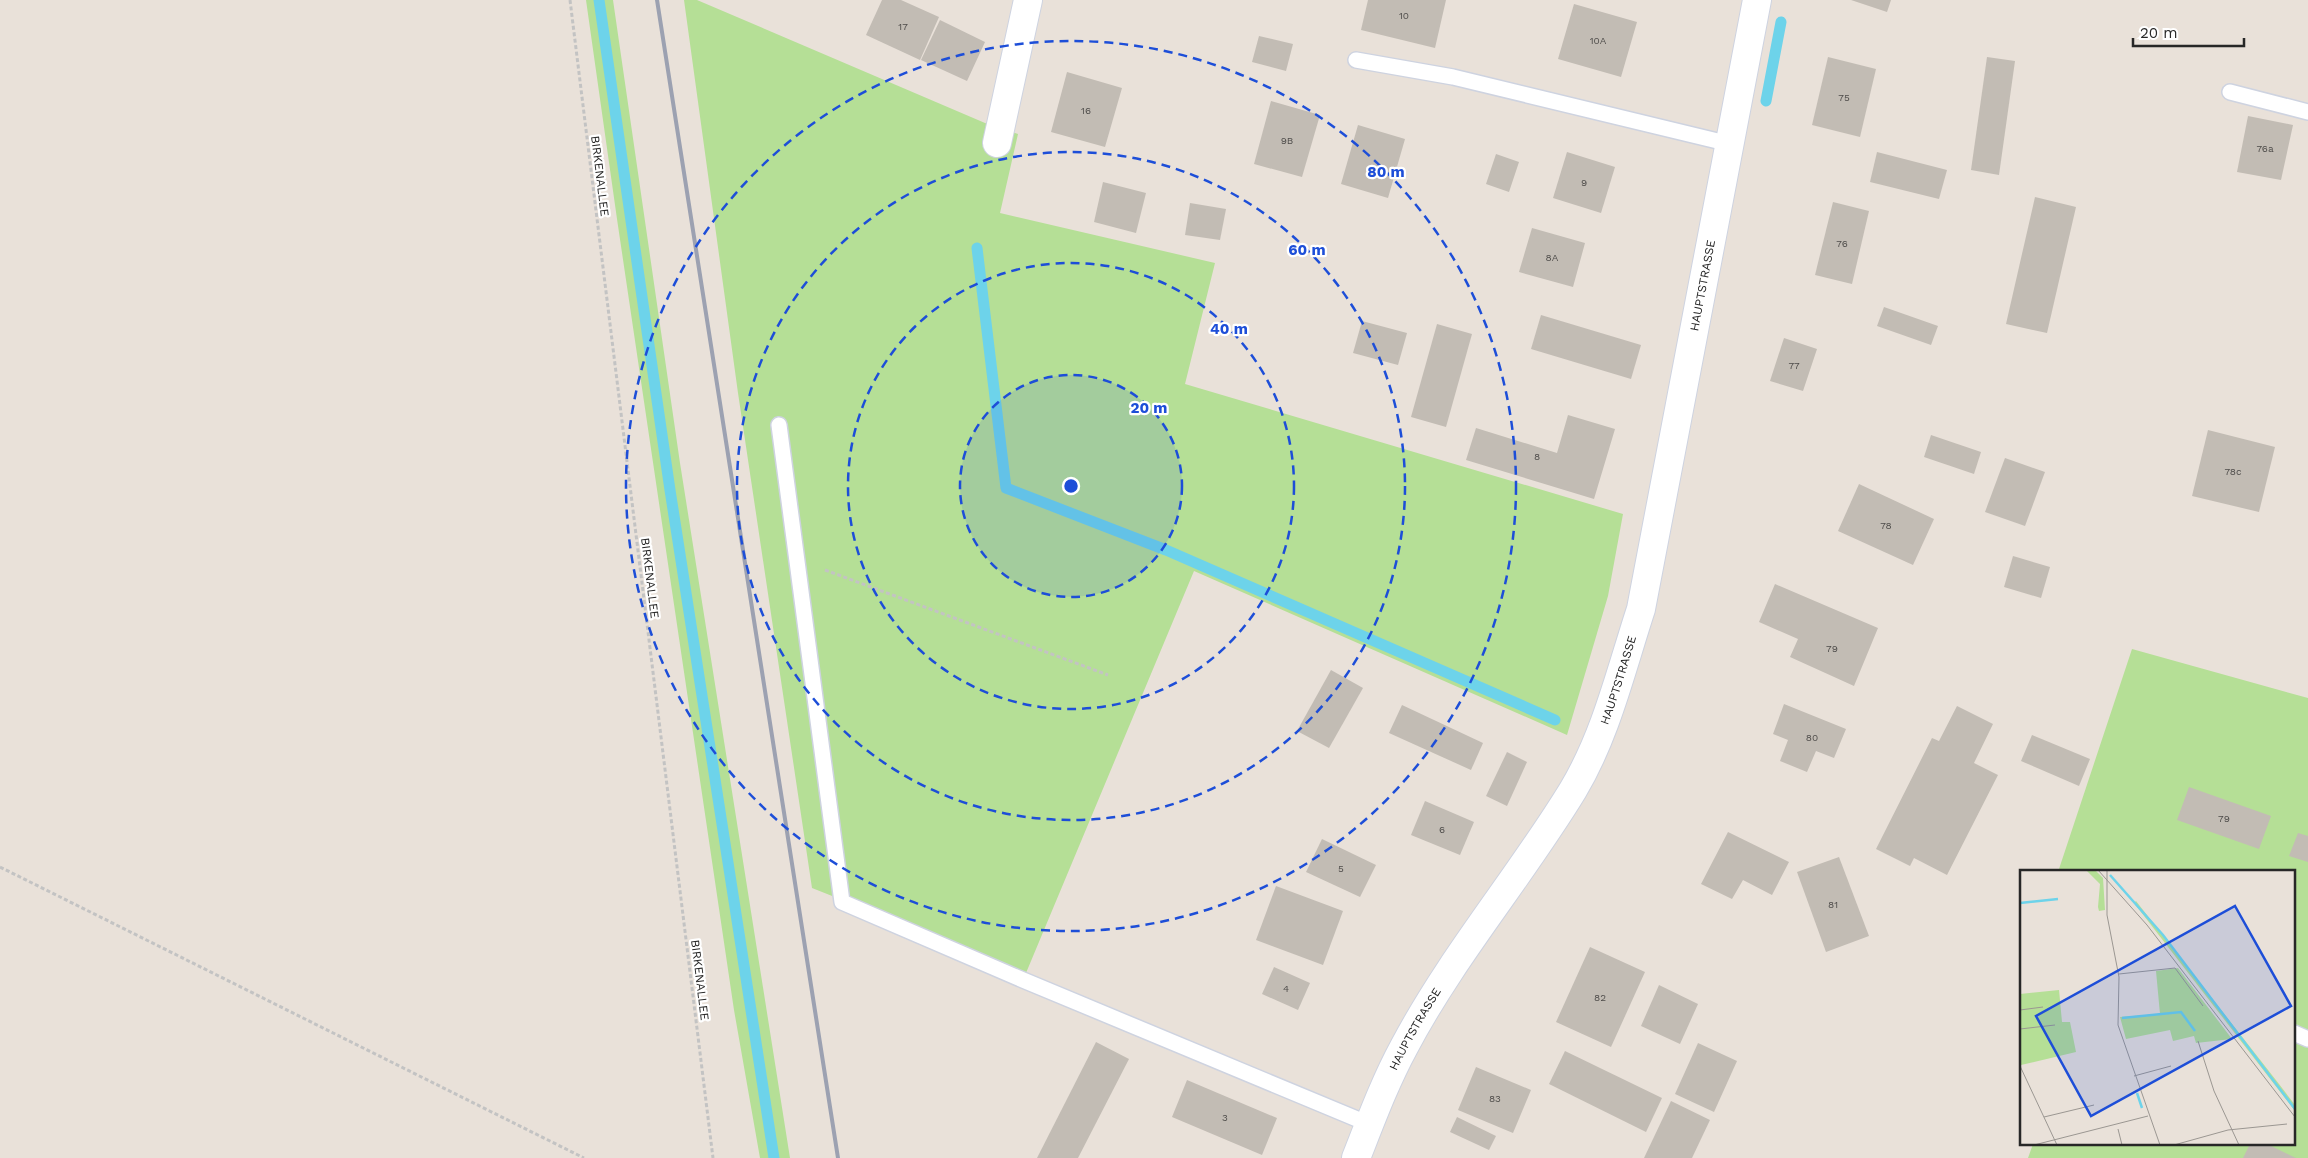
<svg xmlns="http://www.w3.org/2000/svg" width="2308" height="1158" viewBox="0 0 2308 1158" font-family="'Work Sans',sans-serif">
<rect width="100%" height="100%" fill="#e9e1d9"/>
<g fill="#b5df96">
<path d="M 586,0 L 613,0 L 680,463 L 790,1158 L 760,1158 L 734,1010 L 617,219 Z"/>
<path d="M 684,0 L 697,0 L 985,123 L 1018,134 L 1000,213 L 1215,263 L 1185,384 L 1623,514 L 1608,596 L 1567,735 L 1194,571 L 1026,973 L 812,888 L 738,393 Z"/>
<path d="M 2132,649 L 2308,698 L 2308,1158 L 2028,1158 L 2033,1144 L 2294,1144 L 2294,872 L 2058,872 Z"/>
</g>
<g fill="none" stroke-linecap="round" stroke-linejoin="round">
<g stroke="#6dd3ea" stroke-width="11">
<path d="M 599,0 L 670,490 L 774,1158"/>
<path d="M 1766,101 L 1781,22"/>
<path d="M 977,248 L 1006,488 L 1166,550 L 1555,720"/>
</g>
</g>
<g fill="#c2bcb4">
<path d="M 882,0 L 901,0 L 939,17 L 920,60 L 866,35 Z"/>
<path d="M 1368,0 L 1446,0 L 1435,48 L 1361,30 Z"/>
<path d="M 1851,0 L 1891,0 L 1887,12 Z"/>
<path d="M 1574,4 L 1637,22 L 1621,77 L 1558,59 Z"/>
<path d="M 940,20 L 985,42 L 967,81 L 921,60 Z"/>
<path d="M 1259,36 L 1293,44 L 1286,71 L 1252,62 Z"/>
<path d="M 1828,57 L 1876,69 L 1860,137 L 1812,125 Z"/>
<path d="M 1987,57 L 2015,61 L 1999,175 L 1971,170 Z"/>
<path d="M 1067,72 L 1122,88 L 1105,147 L 1051,132 Z"/>
<path d="M 1271,101 L 1320,115 L 1302,177 L 1254,164 Z"/>
<path d="M 2248,116 L 2293,125 L 2281,180 L 2237,172 Z"/>
<path d="M 1358,125 L 1405,139 L 1388,198 L 1341,184 Z"/>
<path d="M 1567,152 L 1615,167 L 1601,213 L 1553,198 Z"/>
<path d="M 1877,152 L 1947,170 L 1939,199 L 1870,182 Z"/>
<path d="M 1496,154 L 1519,162 L 1509,192 L 1486,184 Z"/>
<path d="M 1103,182 L 1146,193 L 1136,233 L 1094,222 Z"/>
<path d="M 2035,197 L 2076,207 L 2047,333 L 2006,324 Z"/>
<path d="M 1833,202 L 1869,211 L 1852,284 L 1815,275 Z"/>
<path d="M 1190,203 L 1226,209 L 1220,240 L 1185,235 Z"/>
<path d="M 1532,228 L 1585,243 L 1573,287 L 1519,272 Z"/>
<path d="M 1884,307 L 1938,326 L 1931,345 L 1877,326 Z"/>
<path d="M 1541,315 L 1641,345 L 1631,379 L 1531,349 Z"/>
<path d="M 1362,321 L 1407,333 L 1398,365 L 1353,353 Z"/>
<path d="M 1437,324 L 1472,334 L 1446,427 L 1411,417 Z"/>
<path d="M 1784,338 L 1817,349 L 1803,391 L 1770,381 Z"/>
<path d="M 1568,415 L 1615,429 L 1594,499 L 1466,460 L 1476,428 L 1557,453 Z"/>
<path d="M 2208,430 L 2275,447 L 2259,512 L 2192,496 Z"/>
<path d="M 1931,435 L 1981,452 L 1974,474 L 1924,457 Z"/>
<path d="M 2005,458 L 2045,472 L 2025,526 L 1985,512 Z"/>
<path d="M 1859,484 L 1934,519 L 1913,565 L 1838,531 Z"/>
<path d="M 2013,556 L 2050,567 L 2041,598 L 2004,587 Z"/>
<path d="M 1775,584 L 1878,628 L 1854,686 L 1790,657 L 1798,639 L 1759,622 Z"/>
<path d="M 1331,670 L 1363,688 L 1329,748 L 1297,731 Z"/>
<path d="M 1784,704 L 1846,729 L 1834,758 L 1816,751 L 1807,772 L 1780,761 L 1788,740 L 1773,734 Z"/>
<path d="M 1402,705 L 1483,743 L 1471,770 L 1389,733 Z"/>
<path d="M 1957,706 L 1993,724 L 1974,763 L 1998,775 L 1947,875 L 1914,858 L 1910,866 L 1876,849 L 1932,738 L 1939,741 Z"/>
<path d="M 2032,735 L 2090,759 L 2079,786 L 2021,761 Z"/>
<path d="M 1507,752 L 1527,762 L 1507,806 L 1486,796 Z"/>
<path d="M 2189,787 L 2271,816 L 2259,849 L 2177,820 Z"/>
<path d="M 1425,801 L 1474,822 L 1460,855 L 1411,835 Z"/>
<path d="M 1728,832 L 1789,862 L 1772,895 L 1743,880 L 1732,899 L 1701,884 Z"/>
<path d="M 2298,833 L 2308,836 L 2308,862 L 2289,856 Z"/>
<path d="M 1322,839 L 1376,865 L 1360,897 L 1306,872 Z"/>
<path d="M 1839,857 L 1869,936 L 1826,952 L 1797,872 Z"/>
<path d="M 1276,886 L 1343,911 L 1323,965 L 1256,940 Z"/>
<path d="M 1590,947 L 1645,972 L 1611,1047 L 1556,1022 Z"/>
<path d="M 1274,967 L 1310,983 L 1298,1010 L 1262,994 Z"/>
<path d="M 1659,985 L 1698,1004 L 1680,1044 L 1641,1026 Z"/>
<path d="M 1096,1042 L 1129,1059 L 1078,1158 L 1037,1158 Z"/>
<path d="M 1698,1043 L 1737,1061 L 1714,1112 L 1675,1094 Z"/>
<path d="M 1565,1051 L 1662,1098 L 1646,1132 L 1549,1084 Z"/>
<path d="M 1476,1067 L 1531,1090 L 1513,1133 L 1458,1110 Z"/>
<path d="M 1187,1080 L 1277,1118 L 1262,1155 L 1172,1117 Z"/>
<path d="M 1671,1101 L 1710,1120 L 1692,1158 L 1644,1158 Z"/>
<path d="M 1457,1117 L 1496,1136 L 1489,1150 L 1450,1132 Z"/>
<path d="M 2250,1144 L 2267,1144 L 2296,1158 L 2243,1158 Z"/>
</g>
<g fill="none" stroke-linecap="round" stroke-linejoin="round">
<g stroke="#ced3e0" stroke-width="18">
<g id="service">
<path d="M 1356,60 L 1453,77 L 1730,144"/>
<path d="M 2230,92 L 2308,112"/>
<path d="M 779,425 L 842,902 L 1023,980 L 1369,1124"/>
<path d="M 2294,1033 L 2308,1039"/>
</g>
</g>
<g stroke="#ced3e0" stroke-width="30">
<path id="minor" d="M 997,143 L 1028,0"/>
</g>
<g stroke="#ced3e0" stroke-width="30">
<g id="tertiary">
<path id="s1" d="M 1356,1158 C 1371,1120 1385,1082 1404,1047 C 1452,956 1520,877 1573,790 C 1606,735 1621,670 1641,609 L 1757,0"/>
</g>
</g>
<g stroke="#c3c3c3" stroke-width="3" stroke-dasharray="4 2.5" stroke-linecap="butt">
<path d="M 570,0 L 713,1158"/>
<path d="M 825,570 L 1108,675"/>
<path d="M 0,867 L 584,1158"/>
</g>
<use href="#service" stroke="#fff" stroke-width="15"/>
<use href="#minor" stroke="#fff" stroke-width="28"/>
<use href="#tertiary" stroke="#fff" stroke-width="28"/>
<path stroke="#9ca1b1" stroke-width="4" d="M 657,0 L 838,1158"/>
</g>
<circle cx="1071" cy="486" r="111" fill="#1d4ed8" fill-opacity=".12"/>
<g fill="none" stroke="#1d4ed8" stroke-width="2.5" stroke-dasharray="9 6">
<circle cx="1071" cy="486" r="111"/>
<circle cx="1071" cy="486" r="223"/>
<circle cx="1071" cy="486" r="334"/>
<circle cx="1071" cy="486" r="445"/>
</g>
<g text-anchor="middle" stroke-width="4.5" stroke-linejoin="round" paint-order="stroke">
<g font-size="10" fill="#4e4c4a">
<text x="1404" y="19">10</text>
<text x="903" y="30">17</text>
<text x="1598" y="44">10A</text>
<text x="1844" y="101">75</text>
<text x="1086" y="114">16</text>
<text x="1287" y="144">9B</text>
<text x="2265" y="152">76a</text>
<text x="1584" y="186">9</text>
<text x="1842" y="247">76</text>
<text x="1552" y="261">8A</text>
<text x="1794" y="369">77</text>
<text x="1537" y="460">8</text>
<text x="2233" y="475">78c</text>
<text x="1886" y="529">78</text>
<text x="1832" y="652">79</text>
<text x="1812" y="741">80</text>
<text x="2224" y="822">79</text>
<text x="1442" y="833">6</text>
<text x="1341" y="872">5</text>
<text x="1833" y="908">81</text>
<text x="1286" y="992">4</text>
<text x="1600" y="1001">82</text>
<text x="1495" y="1102">83</text>
<text x="1225" y="1121">3</text>
</g>
<g font-size="12" fill="#272727" stroke="#fff">
<text transform="translate(600 176) rotate(83)" y="4">BIRKENALLEE</text>
<text dy="4" stroke="none"><textPath href="#s1" startOffset="952">HAUPTSTRASSE</textPath></text>
<text transform="translate(650 578) rotate(83)" y="4">BIRKENALLEE</text>
<text dy="4" stroke="none"><textPath href="#s1" startOffset="548">HAUPTSTRASSE</textPath></text>
<text transform="translate(700 980) rotate(83)" y="4">BIRKENALLEE</text>
<text dy="4" stroke="none"><textPath href="#s1" startOffset="142">HAUPTSTRASSE</textPath></text>
</g>
</g>
<g transform="translate(2020 870)">
<rect width="275" height="275" fill="#e9e1d9"/>
<path d="M 66,0 L 75,0 L 83,8 L 85,40 L 79,41 L 78,37 L 80,14 ZM 116,31 L 259,214 L 275,235 L 275,241 L 114,33 ZM 158,98 L 212,169 L 176,173 L 174,166 L 153,171 L 150,160 L 106,169 L 100,147 L 140,144 L 136,101 ZM 39,120 L 42,152 L 50,152 L 56,182 L 1,195 L 0,124 Z" fill="#b5df96"/>
<path fill="none" stroke="#6dd3ea" stroke-width="2.5" d="M 90,5 L 143,65 L 275,239M 0,33 L 38,29M 102,148 L 161,142 L 175,161M 117,223 L 122,238"/>
<path fill="none" stroke="#9b9792" stroke-width="1" d="M 78,0 L 127,55 L 275,247M 87,0 L 87,45 L 99,107 L 98,155 L 140,275M 99,104 L 155,98 L 183,136M 0,140 L 23,137M 0,159 L 35,155M 178,171 L 194,221 L 219,275M 0,196 L 37,275M 114,206 L 151,196M 24,247 L 74,235M 98,259 L 102,275M 14,275 L 128,246M 154,275 L 208,260 L 267,254"/>
<path fill="#1d4ed8" fill-opacity="0.15" stroke="#1d4ed8" stroke-width="2.5" d="M 215,36 L 271,136 L 71,246 L 16,146 Z"/>
<rect width="275" height="275" fill="none" stroke="#272727" stroke-width="2.5"/>
</g>
<circle cx="1071" cy="486" r="8" fill="#1d4ed8" stroke="#fff" stroke-width="2.5"/>
<g font-size="15" text-anchor="middle" font-weight="bold" fill="#1d4ed8" stroke="#fff" stroke-width="4.5" stroke-linejoin="round" paint-order="stroke">
<text x="1386" y="177">80 m</text>
<text x="1307" y="255">60 m</text>
<text x="1229" y="334">40 m</text>
<text x="1149" y="413">20 m</text>
</g>
<path d="M2133 38v8h111v-8" fill="none" stroke="#272727" stroke-width="2.5"/>
<text x="2140" y="38" font-size="15" fill="#272727" stroke="#ffffff" stroke-width="4" paint-order="stroke">20 m</text>
</svg>
